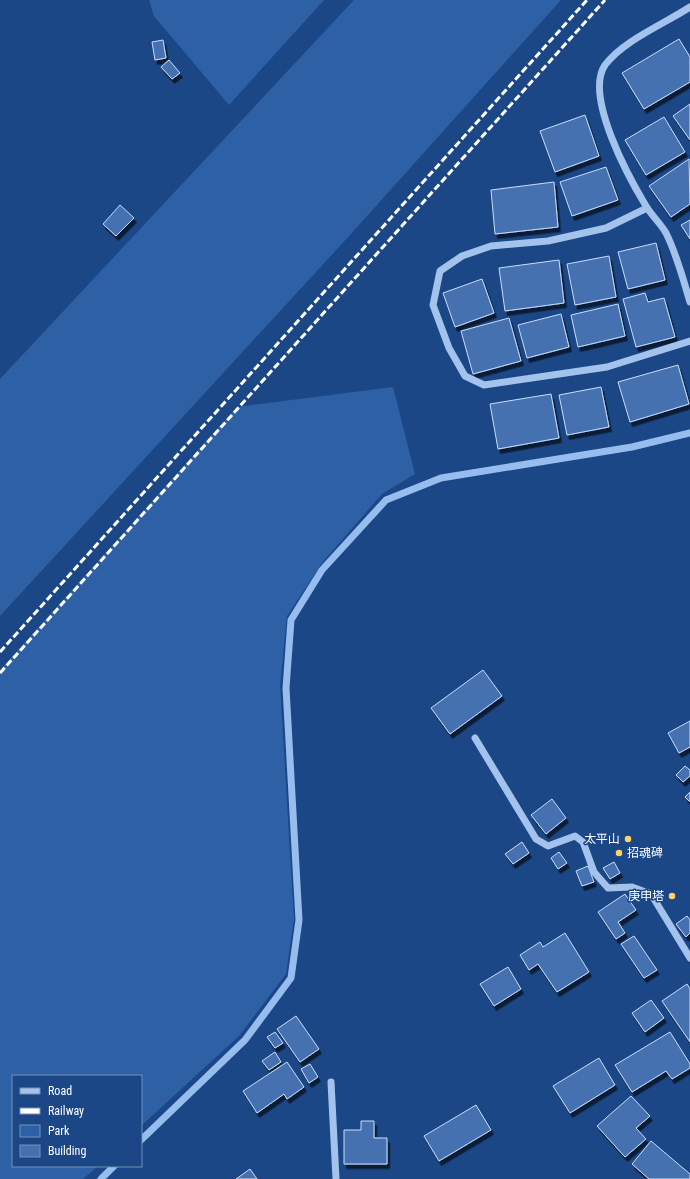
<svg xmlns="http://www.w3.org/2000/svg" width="690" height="1179" viewBox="0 0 690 1179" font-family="'Roboto Condensed','Noto Sans JP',sans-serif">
<defs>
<filter id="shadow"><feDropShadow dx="2.5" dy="4.5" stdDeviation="0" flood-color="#0009"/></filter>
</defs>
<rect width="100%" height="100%" fill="#1b4787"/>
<g fill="#2e60a5">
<path d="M 149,0 L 324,0 L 229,105 L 154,16 Z"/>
<path d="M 354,0 L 561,0 L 350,235 L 0,616 L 0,379 Z"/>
<path d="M 393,387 L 415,474 L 382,494 L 322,563 L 287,616 L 280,685 L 294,919 L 286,974 L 239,1036 L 141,1126 L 141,1076 L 13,1076 L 13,1166 L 98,1166 L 83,1179 L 0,1179 L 0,670 L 237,407 Z"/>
</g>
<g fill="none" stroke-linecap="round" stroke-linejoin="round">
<g stroke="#96bdee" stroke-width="7">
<path d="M 141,1140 L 245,1040 L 291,978 L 299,920 L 286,688 L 291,620 L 322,570 L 386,500 L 441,478 L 632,447 L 690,433"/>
<path d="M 101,1179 L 114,1166"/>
</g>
</g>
<g fill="#4471b0" stroke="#c9ddf9" filter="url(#shadow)">
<path d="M 679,39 L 690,57 L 690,82 L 644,109 L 622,73 Z"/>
<path d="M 163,40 L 166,58 L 155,60 L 152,42 Z"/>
<path d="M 169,60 L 180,73 L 172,79 L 161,67 Z"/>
<path d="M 690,104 L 690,140 L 673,116 Z"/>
<path d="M 585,115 L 599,156 L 555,172 L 540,131 Z"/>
<path d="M 664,117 L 685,152 L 646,175 L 625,140 Z"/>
<path d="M 689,159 L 690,204 L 671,217 L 649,186 Z"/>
<path d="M 606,167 L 618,200 L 572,216 L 560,182 Z"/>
<path d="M 554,182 L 558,227 L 495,234 L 491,190 Z"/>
<path d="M 120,205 L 134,218 L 116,236 L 103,224 Z"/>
<path d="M 690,220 L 690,239 L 681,225 Z"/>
<path d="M 656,243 L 665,280 L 628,289 L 618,252 Z"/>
<path d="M 609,256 L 616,297 L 575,305 L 567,264 Z"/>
<path d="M 559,260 L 564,303 L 505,311 L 499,268 Z"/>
<path d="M 482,279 L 494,313 L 455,327 L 443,293 Z"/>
<path d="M 645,293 L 648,302 L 664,298 L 675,337 L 636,347 L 623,299 Z"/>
<path d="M 618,304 L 625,336 L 578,347 L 571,315 Z"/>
<path d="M 561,314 L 569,347 L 527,358 L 518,325 Z"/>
<path d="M 509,318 L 521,361 L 473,374 L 461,331 Z"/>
<path d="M 678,365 L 689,404 L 630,422 L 618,382 Z"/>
<path d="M 601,387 L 609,427 L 567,435 L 559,395 Z"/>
<path d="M 551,394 L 559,438 L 498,449 L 490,404 Z"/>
<path d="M 483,670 L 502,696 L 450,734 L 431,708 Z"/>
<path d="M 690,721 L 690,747 L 679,753 L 668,733 Z"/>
<path d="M 685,766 L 690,770 L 690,776 L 683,782 L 676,775 Z"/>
<path d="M 690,792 L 690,802 L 685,797 Z"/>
<path d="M 552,799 L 566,818 L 546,834 L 531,815 Z"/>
<path d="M 522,842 L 529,853 L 513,864 L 505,854 Z"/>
<path d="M 559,852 L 567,863 L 558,869 L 551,858 Z"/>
<path d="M 614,862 L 620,873 L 610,879 L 603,868 Z"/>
<path d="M 588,866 L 594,882 L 582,886 L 576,871 Z"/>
<path d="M 625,894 L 636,910 L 618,922 L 625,933 L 616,939 L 598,912 Z"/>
<path d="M 687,916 L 690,920 L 690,933 L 686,937 L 676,924 Z"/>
<path d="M 565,933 L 589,972 L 557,992 L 538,964 L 529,970 L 520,955 L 540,942 L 543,947 Z"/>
<path d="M 634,936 L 657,970 L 644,978 L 621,944 Z"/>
<path d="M 508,967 L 521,989 L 494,1006 L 480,984 Z"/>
<path d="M 687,984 L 690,989 L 690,1042 L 662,1001 Z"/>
<path d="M 651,1000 L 664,1018 L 645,1032 L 632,1013 Z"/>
<path d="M 296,1016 L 319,1049 L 300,1062 L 277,1029 Z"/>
<path d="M 275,1032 L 283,1043 L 275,1048 L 267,1037 Z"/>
<path d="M 670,1032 L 690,1064 L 690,1068 L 672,1079 L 666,1071 L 632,1092 L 615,1065 Z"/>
<path d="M 275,1052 L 281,1062 L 269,1070 L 262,1061 Z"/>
<path d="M 599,1058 L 615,1085 L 570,1113 L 553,1086 Z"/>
<path d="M 287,1062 L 304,1087 L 287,1099 L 284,1094 L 257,1113 L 243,1091 Z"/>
<path d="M 310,1064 L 318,1077 L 309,1083 L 301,1069 Z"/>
<path d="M 631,1096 L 650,1116 L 636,1128 L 646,1139 L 625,1157 L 597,1126 Z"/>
<path d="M 476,1105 L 491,1130 L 439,1161 L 424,1136 Z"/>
<path d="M 361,1121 L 374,1121 L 374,1138 L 387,1138 L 387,1164 L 344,1164 L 344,1130 L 361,1130 Z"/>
<path d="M 651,1141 L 690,1174 L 690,1179 L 649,1179 L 632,1164 Z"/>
<path d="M 250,1169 L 257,1179 L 236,1179 Z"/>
</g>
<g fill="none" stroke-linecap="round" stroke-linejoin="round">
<g stroke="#a3c2ec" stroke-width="7">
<path d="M 690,7 C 664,24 624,40 605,65 C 584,96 629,178 646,206 C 652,216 661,224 666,233 C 677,255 683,279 690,302"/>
<path d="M 647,208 L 606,228 L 548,241 L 491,246 L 462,256 L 440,271 L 433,305 L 449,348 L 465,376 L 484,385 L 607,367 L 690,341"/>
<path d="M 475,738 L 536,839 L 548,846 L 575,836 L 583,842 L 594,872 L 608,888 L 632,887 L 651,894 L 690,958"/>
<path d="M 331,1082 L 336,1179"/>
</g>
<g stroke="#fff" stroke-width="3" stroke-dasharray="7 3" stroke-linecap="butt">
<path d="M 0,652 L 587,0"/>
<path d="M 0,673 L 605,0"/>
</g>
</g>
<g fill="#fdd460" stroke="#1b4787" stroke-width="1.5">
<circle cx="628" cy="839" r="4"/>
<circle cx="619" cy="853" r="4"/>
<circle cx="672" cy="896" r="4"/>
</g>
<g text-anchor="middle" stroke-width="3" stroke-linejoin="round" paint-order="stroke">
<g font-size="12" fill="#fff" stroke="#1b4787" text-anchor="end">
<text x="620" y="843">太平山</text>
<text x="627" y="857" text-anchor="start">招魂碑</text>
<text x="664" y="900">庚申塔</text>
</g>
</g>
<rect x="12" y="1075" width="130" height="92" fill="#1b4787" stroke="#7691b7"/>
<rect x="20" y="1088" width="20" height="6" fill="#a3c2ec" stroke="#7691b7"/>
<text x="48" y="1095" font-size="12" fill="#ffffff">Road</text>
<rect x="20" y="1108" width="20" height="6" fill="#ffffff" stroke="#7691b7"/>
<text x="48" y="1115" font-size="12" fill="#ffffff">Railway</text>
<rect x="20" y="1125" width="20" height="12" fill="#2e60a5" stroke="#7691b7"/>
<text x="48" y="1135" font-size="12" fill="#ffffff">Park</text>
<rect x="20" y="1145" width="20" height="12" fill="#4471b0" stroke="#7691b7"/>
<text x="48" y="1155" font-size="12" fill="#ffffff">Building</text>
</svg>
